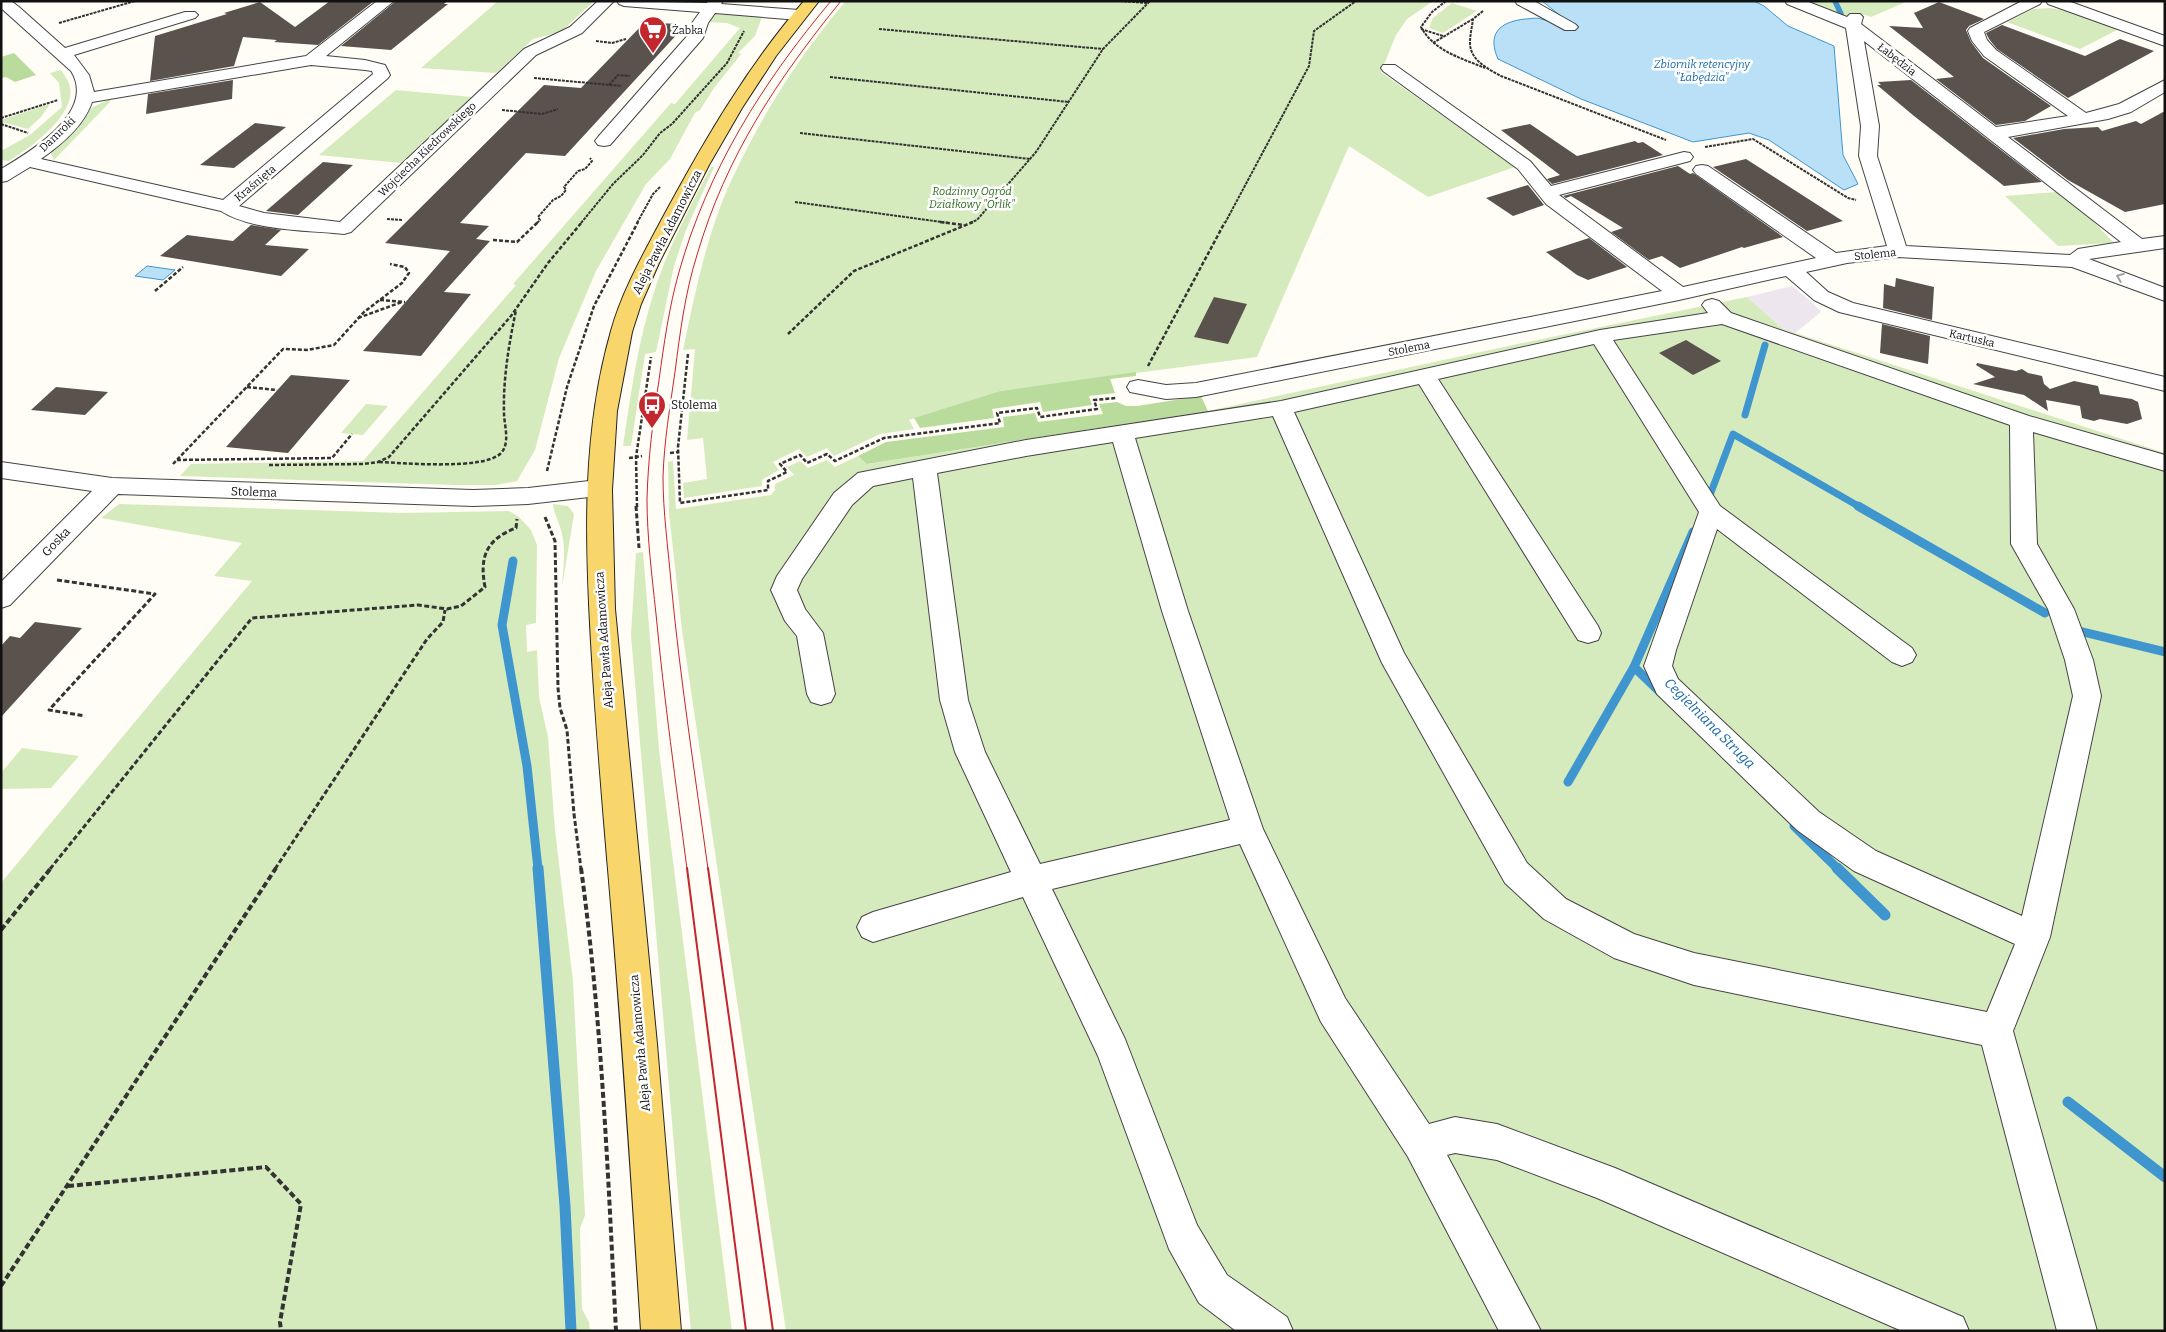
<svg xmlns="http://www.w3.org/2000/svg" width="2166" height="1332" viewBox="0 0 2166 1332" font-family="Bitter,serif">
<rect width="100%" height="100%" fill="#fffdf5"/>
<path fill="#eee6ef" d="M 1792,286 L 1813,303 L 1821,312 L 1795,333 L 1783,329 L 1747,297 Z"/>
<g fill="#d5ebbd">
<path d="M 498,1 L 594,1 L 561,32 L 533,39 L 496,73 L 421,68 Z"/>
<path d="M 846,1 L 1433,1 L 1407,19 L 1396,35 L 1381,72 L 1515,167 L 1428,197 L 1349,146 L 1257,357 L 1000,391 L 909,420 L 914,429 L 880,434 L 834,456 L 827,448 L 807,457 L 799,449 L 773,462 L 779,470 L 762,480 L 762,486 L 684,498 L 683,483 L 707,479 L 703,438 L 687,440 L 695,349 L 683,350 C 695,293 707,232 732,179 C 763,113 799,56 846,1 Z"/>
<path d="M 1804,1 L 1908,1 L 1871,17 L 1866,15 L 1838,15 Z"/>
<path d="M 1452,3 L 1477,11 L 1443,33 L 1429,28 L 1433,18 Z"/>
<path d="M 2050,8 L 2068,11 L 2119,29 L 2080,49 L 2007,22 L 2033,9 Z"/>
<path d="M 722,12 L 762,17 L 755,36 L 738,53 L 741,54 L 714,88 L 700,110 L 695,113 L 670,159 L 646,184 L 596,271 L 559,358 L 535,450 L 517,481 L 496,485 L 456,485 L 180,476 L 191,464 L 363,461 L 516,285 L 513,284 L 671,103 L 675,104 L 740,28 L 727,23 L 707,22 L 709,16 Z"/>
<path d="M 61,70 C 64,75 69,81 70,87 C 76,115 29,149 9,161 L 1,160 L 1,151 L 30,135 L 62,107 L 59,83 L 50,73 Z"/>
<path d="M 396,90 L 472,97 L 401,163 L 319,155 Z"/>
<path d="M 110,99 L 110,102 L 54,160 L 51,154 L 52,150 L 93,107 Z"/>
<path d="M 50,104 L 41,117 L 28,129 L 1,122 L 1,120 Z"/>
<path d="M 711,167 L 714,167 L 686,230 L 674,266 L 656,352 L 645,354 L 631,446 L 623,446 C 631,393 638,340 655,289 C 669,246 690,207 711,167 Z"/>
<path d="M 2056,192 L 2093,221 L 2114,243 L 2058,246 L 2005,196 Z"/>
<path d="M 1747,297 L 1783,329 L 2165,453 L 2165,1331 L 786,1331 L 682,630 L 669,513 L 668,462 L 673,461 L 676,509 L 771,495 L 775,490 L 775,484 L 794,475 L 787,467 L 800,461 L 808,468 L 827,460 L 835,467 L 858,456 L 868,464 L 1208,411 L 1513,345 Z"/>
<path d="M 366,404 L 388,406 L 363,435 L 341,433 Z"/>
<path d="M 119,504 L 402,513 L 509,511 L 519,517 L 531,530 L 537,545 L 536,623 L 526,625 L 527,652 L 537,650 L 539,697 L 548,737 L 555,830 L 573,981 L 585,1215 L 580,1229 L 582,1309 L 589,1322 L 590,1331 L 1,1331 L 1,883 L 252,581 L 214,576 L 242,543 L 101,518 Z"/>
<path d="M 553,504 L 568,506 L 574,514 L 562,587 C 563,570 566,550 562,534 C 560,523 554,515 553,504 Z"/>
<path d="M 643,552 L 659,750 L 732,1331 L 691,1331 L 679,1205 L 631,635 L 636,553 Z"/>
<path d="M 22,748 L 79,756 L 51,788 L 1,789 L 1,773 Z"/>
</g>
<g fill="#b9dc9c">
<path d="M 14,53 L 36,75 L 15,82 L 6,77 L 1,78 L 1,57 Z"/>
<path d="M 1136,372 L 1136,376 L 1110,379 L 1115,393 L 1089,396 L 1092,405 L 1043,412 L 1040,402 L 992,409 L 994,418 L 920,428 L 914,418 L 1000,391 Z"/>
<path d="M 1201,396 L 1208,411 L 867,464 L 858,456 L 886,442 L 1004,427 L 1003,417 L 1035,413 L 1038,422 L 1103,414 L 1099,404 L 1117,402 L 1126,406 L 1137,406 Z"/>
</g>
<g fill="#b9e0f7" stroke="#3f96cf">
<path d="M 1542,1 L 1754,1 L 1764,6 L 1788,26 L 1834,46 L 1843,155 L 1858,184 L 1844,190 L 1769,140 L 1749,133 L 1693,142 L 1581,99 L 1498,59 C 1487,34 1499,22 1525,19 C 1530,19 1536,17 1541,19 C 1550,21 1558,25 1567,28 L 1572,25 Z"/>
<path d="M 147,266 L 175,270 L 163,280 L 135,276 Z"/>
</g>
<g fill="none" stroke-linecap="round" stroke-linejoin="round">
<path stroke="#3f96cf" stroke-width="5.5" d="M 1835,1 L 1841,14"/>
<g stroke="#3f96cf" stroke-width="7">
<path d="M 1745,415 L 1765,345"/>
<path d="M 1710,495 L 1733,434 L 1860,507"/>
</g>
<g stroke="#3f96cf" stroke-width="9">
<path d="M 1858,506 L 2045,613"/>
<path d="M 513,561 L 502,625 L 527,766 L 538,869"/>
<path d="M 2079,631 L 2165,652"/>
<path d="M 1634,667 L 1661,693"/>
<path d="M 1568,782 L 1634,667 L 1693,532"/>
<path d="M 1794,826 L 1838,869"/>
</g>
<g stroke="#3f96cf" stroke-width="11">
<path d="M 538,868 L 565,1206 L 571,1331"/>
<path d="M 1837,868 L 1885,915"/>
<path d="M 2068,1102 L 2165,1177"/>
</g>
</g>
<g fill="#5a524d">
<path d="M 330,1 L 374,1 L 318,45 L 274,42 L 277,40 L 243,37 L 234,66 L 150,81 L 155,36 L 227,14 L 224,13 L 260,2 L 295,27 Z"/>
<path d="M 396,1 L 447,1 L 444,4 L 448,4 L 391,50 L 341,46 Z"/>
<path d="M 1939,2 L 1984,19 L 1969,26 L 1966,30 L 1971,42 L 1983,58 L 2051,106 L 2025,121 L 1996,125 L 1936,79 L 1954,77 L 1889,26 L 1923,28 L 1914,13 Z"/>
<path d="M 645,22 L 676,24 L 672,29 L 681,30 L 565,156 L 526,153 L 460,223 L 489,226 L 476,239 L 490,241 L 444,292 L 471,294 L 421,356 L 363,351 L 450,251 L 385,243 L 544,85 L 581,88 Z"/>
<path d="M 2002,25 L 2085,56 L 2120,39 L 2154,51 L 2068,98 L 1997,49 L 1989,39 L 1986,33 Z"/>
<path d="M 233,80 L 232,99 L 146,114 L 148,94 Z"/>
<path d="M 1911,80 L 2042,182 L 2004,186 L 1914,116 L 1877,85 L 1881,85 L 1878,82 Z"/>
<path d="M 2165,111 L 2165,204 L 2125,212 L 2068,180 L 2013,138 L 2064,129 L 2098,127 L 2102,131 L 2136,121 L 2141,124 Z"/>
<path d="M 255,123 L 286,127 L 234,168 L 200,165 Z"/>
<path d="M 1530,124 L 1577,156 L 1635,141 L 1638,143 L 1643,142 L 1663,155 L 1552,184 L 1547,179 L 1560,175 L 1501,130 Z"/>
<path d="M 1746,159 L 1838,218 L 1843,221 L 1807,231 L 1713,167 Z"/>
<path d="M 323,162 L 353,165 L 298,215 L 266,211 Z"/>
<path d="M 1678,166 L 1690,174 L 1693,173 L 1783,237 L 1744,248 L 1742,247 L 1680,268 L 1662,256 L 1649,260 L 1611,232 L 1623,228 L 1571,196 L 1566,198 L 1563,196 Z"/>
<path d="M 1528,185 L 1544,205 L 1513,216 L 1486,198 Z"/>
<path d="M 251,225 L 281,230 L 265,245 L 309,249 L 281,276 L 160,256 L 187,235 L 233,241 Z"/>
<path d="M 1589,238 L 1627,267 L 1588,280 L 1577,275 L 1546,252 Z"/>
<path d="M 1896,278 L 1934,287 L 1932,320 L 1883,308 L 1884,284 L 1895,287 Z"/>
<path d="M 1214,297 L 1247,304 L 1228,344 L 1194,337 Z"/>
<path d="M 1882,324 L 1930,336 L 1928,364 L 1880,353 Z"/>
<path d="M 1686,340 L 1721,361 L 1693,375 L 1659,353 Z"/>
<path d="M 1977,363 L 2016,371 L 2022,369 L 2028,373 L 2042,376 L 2044,384 L 2050,389 L 2074,381 L 2098,386 L 2100,394 L 2132,399 L 2138,402 L 2142,419 L 2127,424 L 2100,419 L 2094,421 L 2082,418 L 2080,406 L 2046,400 L 2048,411 L 2024,395 L 1973,384 L 1995,377 L 1976,365 Z"/>
<path d="M 291,375 L 350,380 L 288,453 L 226,447 Z"/>
<path d="M 56,387 L 108,392 L 85,415 L 31,410 Z"/>
<path d="M 35,622 L 82,628 L 1,717 L 1,646 L 10,636 L 20,638 Z"/>
</g>
<g fill="none" stroke-linecap="round" stroke-linejoin="round">
<g stroke="#444" stroke-width="2">
<g id="minor">
<path d="M 1,1 L 11,1 L 19,7 L 65,48 L 185,12 L 195,12 L 198,15 L 195,18 L 74,55 L 89,75 L 94,92 L 306,56 L 377,1 L 394,1 L 326,56 L 365,60 L 385,65 L 390,75 L 388,78 L 239,206 L 264,213 L 340,222 L 524,49 L 570,27 L 598,1 L 614,1 L 582,33 L 536,55 L 351,232 L 344,234 C 307,230 252,231 221,211 L 30,167 L 7,181 L 1,182 L 1,169 C 30,152 97,112 71,71 L 1,8 ZM 311,65 L 365,70 L 372,71 L 373,74 L 223,200 L 41,159 C 61,145 84,126 92,102 Z"/>
<path d="M 617,1 L 707,3 L 708,1 L 723,1 L 721,4 L 799,10 L 804,12 L 807,15 L 804,18 L 799,20 L 715,13 L 708,23 L 703,38 L 610,145 L 604,146 L 598,145 L 595,141 L 598,137 L 689,34 L 692,23 L 700,12 L 624,6 L 619,4 Z"/>
<path d="M 1515,1 L 1534,1 L 1575,24 L 1578,27 L 1575,30 L 1565,30 L 1517,4 Z"/>
<path d="M 1785,1 L 1806,1 L 1847,17 L 1850,14 L 1860,14 L 1863,17 L 1861,24 L 1996,127 L 2068,116 L 1984,56 L 1972,41 L 1968,31 L 1970,28 L 2022,1 L 2042,1 L 2040,4 L 1984,32 L 1987,40 L 1996,50 L 2086,113 L 2119,104 L 2165,80 L 2165,92 L 2131,112 L 2108,119 L 2008,137 L 2142,239 L 2165,236 L 2165,248 L 2089,259 L 2165,288 L 2165,301 L 2072,267 L 1898,257 L 1847,263 L 1806,272 L 1828,292 L 1853,303 L 2165,377 L 2165,391 L 1839,312 L 1814,300 L 1786,276 L 1679,300 L 1196,397 L 1166,399 L 1130,392 L 1127,387 L 1130,382 L 1138,380 L 1166,385 L 1196,383 L 1662,291 L 1546,204 L 1518,169 L 1383,71 L 1381,68 L 1383,65 L 1395,65 L 1530,161 L 1551,186 L 1684,152 L 1690,153 L 1693,157 L 1690,161 L 1559,195 L 1683,287 L 1816,258 L 1696,174 L 1693,170 L 1696,166 L 1702,165 L 1708,166 L 1836,253 L 1887,246 L 1859,156 L 1861,126 L 1846,28 L 1787,4 ZM 1864,41 L 2121,242 L 2078,249 L 2070,255 L 1906,246 L 1877,156 L 1879,126 Z"/>
<path d="M 2046,1 L 2068,1 L 2165,36 L 2165,46 L 2048,4 Z"/>
<path d="M 1712,299 L 1719,301 L 1731,313 L 2029,416 L 2165,455 L 2165,471 L 2033,432 L 2037,544 L 2074,609 L 2093,660 L 2101,696 L 2050,937 L 2013,1031 L 2097,1331 L 2057,1331 L 1982,1045 L 1694,985 L 1614,958 L 1544,919 L 1505,883 L 1382,663 L 1273,416 L 1135,438 L 1188,611 L 1263,829 L 1345,998 L 1429,1124 L 1455,1117 L 1497,1124 L 1615,1168 L 1963,1317 L 1969,1331 L 1902,1331 L 1597,1198 L 1497,1160 L 1455,1153 L 1447,1155 L 1541,1331 L 1499,1331 L 1408,1157 L 1321,1022 L 1240,844 L 1052,889 L 1125,1039 L 1197,1225 L 1227,1275 L 1287,1317 L 1293,1331 L 1236,1331 L 1199,1303 L 1169,1249 L 1098,1056 L 1023,897 L 873,942 L 862,937 L 857,927 L 862,917 L 873,912 L 1011,872 L 955,752 L 940,700 L 913,478 L 873,486 L 852,505 L 802,579 L 797,590 L 805,609 L 823,633 L 835,694 L 831,702 L 821,705 L 811,702 L 807,694 L 797,636 L 785,621 L 771,590 L 777,576 L 834,493 L 858,473 L 1026,440 L 1281,401 L 1600,330 L 1708,313 L 1702,305 L 1705,301 ZM 1722,324 L 2010,425 L 2011,544 L 2048,609 L 2065,660 L 2073,696 L 2022,916 L 1876,851 L 1819,812 L 1678,679 L 1672,666 L 1676,650 L 1717,529 L 1892,662 L 1902,666 L 1912,662 L 1916,655 L 1912,648 L 1720,506 L 1613,340 ZM 1594,344 L 1699,512 L 1644,666 L 1657,694 L 1797,830 L 1854,871 L 2015,944 L 1987,1012 L 1694,953 L 1634,934 L 1566,899 L 1527,863 L 1404,653 L 1294,412 L 1419,384 L 1578,640 L 1588,643 L 1598,640 L 1601,633 L 1598,626 L 1438,379 ZM 1113,442 L 1162,611 L 1230,820 L 1040,864 L 985,752 L 968,700 L 937,473 L 1026,456 Z"/>
<path d="M 1,462 L 112,478 L 473,490 L 528,488 L 598,480 L 607,482 L 610,488 L 607,494 L 598,496 L 528,504 L 473,506 L 118,494 L 10,605 L 1,608 L 1,582 L 92,491 L 1,478 Z"/>
</g>
</g>
<g stroke="#222" stroke-width="2">
<path id="major" d="M 804,1 L 819,1 L 776,56 L 742,108 L 709,165 L 659,263 L 641,304 L 632,332 L 617,411 L 612,490 L 615,609 L 657,1044 L 681,1331 L 641,1331 C 631,1173 621,1015 607,858 C 601,786 595,714 591,642 C 585,538 582,432 611,331 C 622,291 644,253 663,217 C 704,141 747,67 804,1 Z"/>
</g>
<g stroke="#333" stroke-width="2" stroke-dasharray="3 1" stroke-linecap="butt">
<path d="M 1120,1 L 1148,3"/>
<path d="M 1446,1 L 1432,12 L 1421,27 C 1434,51 1461,58 1485,68"/>
<path d="M 1483,11 L 1473,19 C 1472,27 1470,35 1470,43 C 1470,60 1488,69 1501,76 L 1666,140"/>
<path d="M 59,23 L 135,1"/>
<path d="M 879,29 L 1103,49"/>
<path d="M 1421,29 L 1443,36"/>
<path d="M 596,41 L 612,43 L 626,39"/>
<path d="M 1433,43 L 1473,19"/>
<path d="M 830,77 L 1069,102"/>
<path d="M 534,78 L 622,86"/>
<path d="M 609,85 L 618,75 L 630,76"/>
<path d="M 502,110 L 542,114 L 558,109"/>
<path d="M 1,118 L 58,100"/>
<path d="M 1,124 L 28,133"/>
<path d="M 800,133 L 1030,159"/>
<path d="M 1705,147 L 1753,139 L 1848,198 L 1856,200"/>
<path d="M 795,202 L 949,223"/>
<path d="M 387,219 L 402,220"/>
<path d="M 537,223 L 540,220 L 538,217 L 553,200 L 561,196 L 566,190 L 564,187 L 578,171 L 585,169 L 592,161 L 590,158"/>
<path d="M 581,223 L 613,184 L 643,155 L 660,133 L 672,124 L 727,63 L 744,31"/>
<path d="M 637,223 L 653,194 L 660,187"/>
<path d="M 970,223 L 977,220 L 1036,152 L 1103,49 L 1150,1"/>
<path d="M 1225,223 L 1309,66 L 1314,31 L 1356,1"/>
</g>
<g stroke="#333" stroke-width="2.5" stroke-dasharray="4 2" stroke-linecap="butt">
<path d="M 940,222 L 964,225"/>
<path d="M 493,240 L 517,242 L 538,222"/>
<path d="M 155,291 L 183,267"/>
<path d="M 380,300 L 405,302"/>
<path d="M 358,318 L 402,302"/>
<path d="M 788,334 L 854,271 L 973,222"/>
<path d="M 688,354 L 678,447 L 680,503 L 768,490 L 768,481 L 787,472 L 780,464 L 800,455 L 807,463 L 827,454 L 835,461 L 884,438 L 1000,423 L 997,413 L 1037,408 L 1040,417 L 1097,409 L 1094,400 L 1116,398"/>
<path d="M 1148,366 L 1225,222"/>
<path d="M 247,387 L 277,390"/>
<path d="M 670,453 L 678,452"/>
<path d="M 629,458 L 642,456"/>
<path d="M 177,460 L 332,458 L 352,434"/>
<path d="M 379,462 C 404,463 482,470 500,454 C 511,444 504,425 504,413 C 503,378 509,344 516,310"/>
<path d="M 173,464 L 283,349 L 307,350 L 334,345 L 364,312 L 402,283 L 409,273 L 405,267 L 390,264"/>
<path d="M 269,465 L 363,464 L 378,462 L 389,457 L 511,316 L 548,263 L 582,222"/>
<path d="M 547,471 L 567,387 L 594,306 L 638,222"/>
<path d="M 637,507 L 636,457 L 651,357"/>
</g>
<g stroke="#333" stroke-width="3" stroke-dasharray="5 2.5" stroke-linecap="butt">
<path d="M 636,506 L 639,548"/>
<path d="M 545,517 L 555,541 L 558,688 L 560,708 L 567,730 L 574,814 L 581,869"/>
<path d="M 57,580 L 155,594 L 49,710 L 85,716"/>
<path d="M 50,869 L 252,618 L 418,605 L 447,609 L 461,606 L 485,587 C 479,556 487,539 516,528 L 517,519"/>
<path d="M 275,869 L 427,639 L 443,622 L 445,610"/>
</g>
<g stroke="#333" stroke-width="4" stroke-dasharray="6 3" stroke-linecap="butt">
<path d="M 581,868 C 602,1022 608,1176 616,1331"/>
<path d="M 1,930 L 51,868"/>
<path d="M 68,1186 L 266,1167 L 301,1204 L 280,1322 L 281,1331"/>
<path d="M 1,1286 L 276,868"/>
</g>
<use href="#minor" fill="#fff" fill-rule="evenodd"/>
<use href="#major" fill="#f9d66b" fill-rule="evenodd"/>
<g stroke="#c4262e" stroke-width="1">
<path d="M 687,869 C 676,784 664,699 656,614 C 652,576 647,537 647,499 C 648,459 653,420 659,380 C 664,344 669,307 679,272 C 708,169 763,82 831,1"/>
<path d="M 708,869 C 695,774 680,678 671,582 C 668,547 663,512 663,477 C 664,442 670,407 675,372 C 680,333 685,293 697,255 C 726,156 777,80 841,1"/>
</g>
<g stroke="#c4262e" stroke-width="2">
<path d="M 687,868 L 746,1331"/>
<path d="M 708,868 L 773,1331"/>
</g>
</g>
<defs><path id="oneway-chevron" d="M-2-3.5L2.5 0L-2 3.5" fill="none" stroke-width="1.6" stroke-linecap="round" stroke-linejoin="round" transform="scale(1.25)"/></defs>
<use stroke="#a0a0a0" href="#oneway-chevron" transform="translate(2120 277) rotate(-158)"/>
<defs>
<g id="supermarket-pin" transform="scale(1.4375)"><path d="M0 17L-7.5 6A9.5 9.5 0 1 1 7.5 6Z" fill="#c4262e" stroke="#fff"/><path d="M-6-5.5h2.5l.6 2H6L4.5 2H-2.5L-4.4-4H-6ZM-1.5 3.2a1.3 1.3 0 1 0 .1 0ZM3 3.2a1.3 1.3 0 1 0 .1 0Z" fill="#fff"/></g>
<g id="bus-pin" transform="scale(1.4375)"><path d="M0 17L-7.5 6A9.5 9.5 0 1 1 7.5 6Z" fill="#c4262e" stroke="#fff"/><path d="M-5-6H5V4H4V6H2V4H-2V6H-4V4H-5ZM-3.5-4V0h7V-4ZM-3.5 1.2v1.5H-2V1.2ZM2 1.2v1.5H3.5V1.2Z" fill="#fff"/></g>
</defs>
<g fill-rule="evenodd">
<use href="#supermarket-pin" x="653" y="30"/>
<use href="#bus-pin" x="652" y="405"/>
</g>
<g text-anchor="middle" stroke-width="5" stroke-linejoin="round" paint-order="stroke">
<g font-size="11" fill="#111" stroke="#fff" text-anchor="start">
<text x="672" y="34">Żabka</text>
</g>
<g font-size="11" fill="#111" stroke="#fff">
<text transform="translate(1897 59) rotate(38)" y="4">Łabędzia</text>
<text transform="translate(57 134) rotate(-44)" y="4">Damroki</text>
<text transform="translate(427 149) rotate(-44)" y="4">Wojciecha Kiedrowskiego</text>
<text transform="translate(255 183) rotate(-40)" y="4">Kraśnięta</text>
<text transform="translate(1875 254) rotate(-6)" y="4">Stolema</text>
<text transform="translate(1972 338) rotate(13)" y="4">Kartuska</text>
<text transform="translate(1409 348) rotate(-11)" y="4">Stolema</text>
</g>
<g font-size="11" font-style="italic" fill="#1768a6" stroke="#fff">
<text x="1702" y="68">Zbiornik retencyjny<tspan x="1702" dy="13">"Łabędzia"</tspan></text>
</g>
<g font-size="11" font-style="italic" fill="#2f6b1f" stroke="#fff">
<text x="972" y="195">Rodzinny Ogród<tspan x="972" dy="13">Działkowy "Orlik"</tspan></text>
</g>
<g font-size="12" fill="#111" stroke="#fff">
<text transform="translate(667 232) rotate(-63)" y="4">Aleja Pawła Adamowicza</text>
<text transform="translate(254 492) rotate(2)" y="4">Stolema</text>
<text transform="translate(56 542) rotate(-46)" y="4">Goska</text>
<text transform="translate(604 640) rotate(-94)" y="4">Aleja Pawła Adamowicza</text>
<text transform="translate(640 1043) rotate(-95)" y="4">Aleja Pawła Adamowicza</text>
</g>
<g font-size="12" fill="#111" stroke="#fff" text-anchor="start">
<text x="671" y="409">Stolema</text>
</g>
<g font-size="14" font-style="italic" fill="#1768a6" stroke="#fff">
<text transform="translate(1710 723) rotate(45)" y="5">Cegielniana Struga</text>
</g>
</g>
<rect width="2166" height="1332" fill="none" stroke="#111111" stroke-width="5"/>
</svg>
